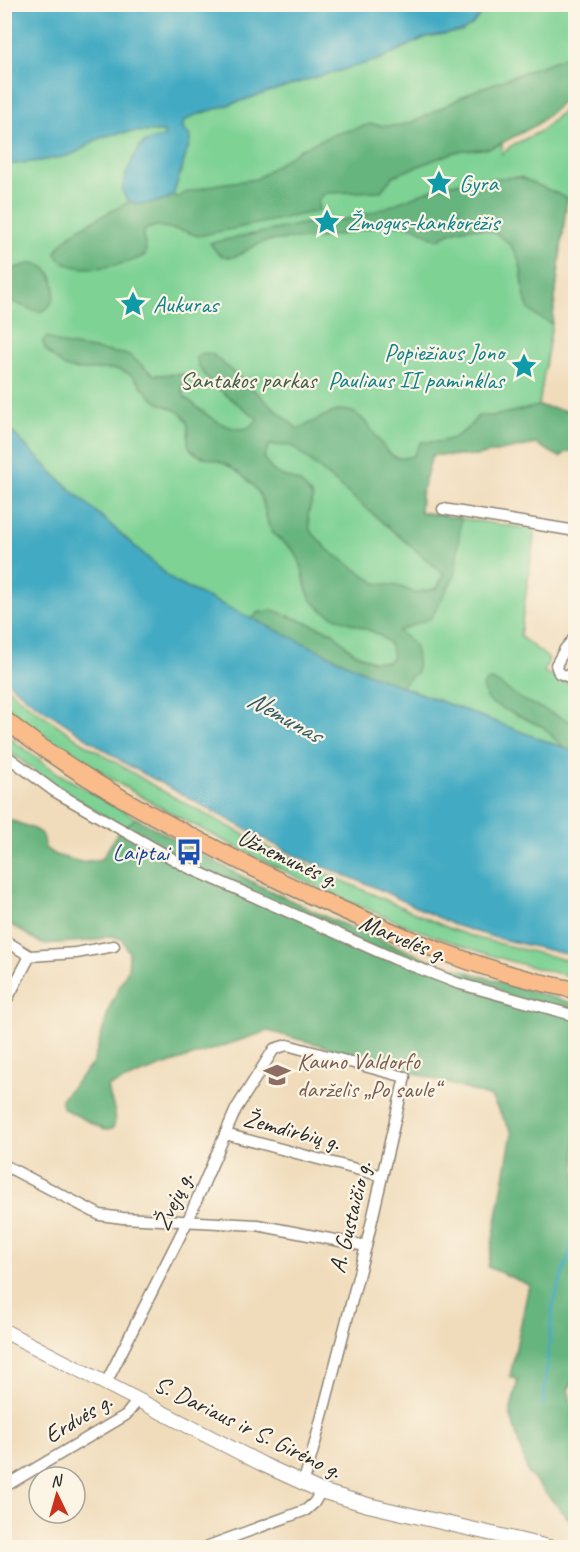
<svg xmlns="http://www.w3.org/2000/svg" width="580" height="1552" viewBox="0 0 580 1552" font-family="Caveat,sans-serif">
<rect width="100%" height="100%" fill="#fcf5e5"/>
<filter id="ink" filterUnits="userSpaceOnUse"><feTurbulence type="fractalNoise" baseFrequency=".0167" numOctaves="2"/><feDisplacementMap in="SourceGraphic" scale="12" xChannelSelector="R" yChannelSelector="G"/><feConvolveMatrix kernelMatrix="1 2 1 2 8 2 1 2 1" color-interpolation-filters="sRGB"/></filter>
<filter id="wash" filterUnits="userSpaceOnUse"><feTurbulence type="fractalNoise" baseFrequency=".008" numOctaves="4" result="noise"/><feDisplacementMap in="SourceGraphic" scale="24" xChannelSelector="R" yChannelSelector="G"/><feGaussianBlur stdDeviation="1.35" result="paint"/><feColorMatrix in="noise" values="0 0 0 0 0 0 0 0 0 0 0 0 0 0 0 0 0 1.4 0 .05"/><feComposite in="paint" operator="in"/></filter>
<g filter="url(#wash)">
<rect width="100%" height="100%" fill="#f0dcbb"/>
<g fill="#7ed294" stroke="#547e60" stroke-width="1.5">
<path d="M 489,5 L 575,5 L 575,61 L 573,57 L 503,86 L 502,154 L 511,146 L 541,131 L 570,105 L 575,104 L 575,197 L 567,199 L 552,324 L 538,410 L 486,423 L 476,456 L 432,455 L 421,494 L 420,512 L 535,530 L 520,636 L 549,659 L 544,672 L 575,687 L 575,752 L 369,674 L 175,582 L 58,478 L 5,425 L 4,165 C 26,162 49,161 70,155 C 80,152 89,143 98,139 C 118,130 143,131 164,132 L 164,137 L 145,142 L 139,147 L 131,201 L 149,204 L 173,195 L 190,142 L 190,136 L 182,128 L 184,121 L 193,116 L 316,77 L 378,60 L 426,37 L 462,31 Z"/>
<path d="M 5,686 L 23,701 L 82,742 L 159,789 L 267,847 L 453,930 L 480,939 L 575,962 L 575,977 C 448,951 327,894 213,835 C 140,797 68,757 5,705 Z"/>
<path d="M 4,734 L 59,774 L 136,818 L 124,828 L 52,784 L 5,748 Z"/>
<path d="M 432,961 L 471,973 L 464,977 L 429,967 Z"/>
</g>
<g fill="#66b47e" stroke="#487054" stroke-width="1.5" fill-rule="evenodd">
<path d="M 567,56 L 573,57 L 575,61 L 575,73 L 569,94 L 555,109 L 536,125 L 498,145 L 486,149 L 463,150 L 452,153 L 393,176 L 381,191 L 326,193 C 318,198 317,202 319,211 L 198,236 L 184,231 L 157,226 L 146,229 L 143,235 L 146,250 L 145,255 C 127,266 68,278 56,254 C 62,232 111,212 131,201 C 146,205 160,203 173,196 L 179,197 L 185,193 L 219,184 L 256,179 L 299,150 L 332,135 L 371,124 L 388,126 L 401,125 L 418,120 L 474,91 Z"/>
<path d="M 520,177 L 567,198 L 552,324 C 545,320 533,316 529,309 C 521,294 524,279 520,264 C 509,226 466,219 438,240 C 426,235 418,226 405,225 C 381,223 344,235 319,238 C 301,240 282,238 264,242 C 251,244 241,259 227,257 C 218,256 215,250 210,243 L 327,219 C 355,226 413,194 442,186 C 467,180 494,178 520,177 Z"/>
<path d="M 32,263 C 61,265 60,308 41,311 C 29,312 17,301 5,300 L 5,271 Z"/>
<path d="M 47,337 L 62,344 L 129,355 L 154,375 L 184,374 L 188,380 L 182,389 L 184,396 C 198,408 226,434 247,428 C 251,427 255,422 258,419 C 243,407 195,377 197,357 L 203,353 L 212,354 L 298,429 C 311,423 325,414 338,411 C 370,404 378,456 399,458 C 403,459 409,457 413,456 L 421,442 C 446,444 463,437 478,416 L 493,416 L 539,406 L 575,412 L 575,450 L 567,452 L 560,457 L 536,444 L 476,456 L 432,455 L 421,494 L 420,512 L 461,518 L 455,575 L 431,618 L 398,631 C 416,643 418,650 417,672 L 400,686 L 369,674 L 252,620 L 257,613 L 273,610 L 332,632 L 353,652 L 372,661 L 388,662 L 393,657 C 392,652 391,648 389,644 C 375,624 330,625 311,599 C 303,587 305,572 299,560 C 294,546 278,542 271,530 C 264,518 266,503 258,492 C 250,481 234,468 223,463 C 212,458 197,458 190,448 C 185,441 191,430 187,422 C 181,409 168,408 157,402 C 147,395 141,383 132,376 C 112,361 86,376 65,367 C 61,365 57,360 54,358 C 48,352 43,349 43,340 ZM 269,445 L 292,446 L 444,574 L 437,588 L 415,593 L 398,586 L 376,583 L 328,550 L 310,530 L 308,514 L 313,498 C 310,494 307,489 304,486 C 288,472 276,483 264,457 Z"/>
<path d="M 493,680 L 523,700 L 575,724 L 575,752 L 564,748 L 543,727 L 493,704 L 486,698 L 483,686 L 487,681 Z"/>
<path d="M 4,818 L 32,828 L 42,834 L 45,848 L 55,855 L 81,862 L 102,859 L 117,834 L 136,818 L 256,884 L 330,919 L 432,961 L 429,967 L 464,977 L 471,973 L 575,1004 L 576,1379 L 568,1389 L 576,1421 L 575,1526 L 528,1473 L 510,1413 L 518,1380 L 510,1376 L 529,1285 L 488,1267 L 512,1133 L 491,1097 L 361,1056 L 268,1031 L 162,1066 L 107,1087 C 110,1101 121,1117 112,1129 L 105,1130 L 64,1109 L 61,1104 L 62,1098 L 93,1063 L 110,1006 L 128,969 L 129,953 L 122,939 L 111,936 L 90,941 L 42,944 L 5,921 Z"/>
</g>
<g fill="#43aac2" stroke="#376a76" stroke-width="1.5">
<path d="M 4,5 L 5,4 L 489,5 L 472,25 L 462,31 L 426,37 L 378,60 L 316,77 L 193,116 L 184,121 L 182,128 L 190,136 L 190,142 L 173,196 C 161,202 129,212 123,192 C 120,185 136,149 142,145 C 148,139 156,138 164,137 L 164,132 C 143,131 118,130 98,139 C 89,143 80,152 70,155 C 49,161 26,162 5,165 Z"/>
<path d="M 5,425 L 58,478 L 175,582 L 369,674 L 575,752 L 575,956 L 496,938 L 454,925 L 370,885 L 296,856 L 126,764 L 31,701 L 5,680 Z"/>
</g>
<g fill="none" stroke-linecap="round" stroke-linejoin="round">
<path stroke="#43aac2" stroke-width="3" d="M 543,1406 L 553,1304 L 576,1233"/>
</g>
</g>
<g filter="url(#ink)">
<g fill="none" stroke-linecap="round" stroke-linejoin="round">
<g stroke="#8e8473" stroke-width="13">
<g id="minor">
<path d="M 443,509 L 576,531"/>
<path d="M 576,636 L 565,649 L 556,665 L 559,673 L 576,680"/>
<path d="M 4,754 L 54,791 L 187,867 L 395,959 L 457,983 L 576,1016"/>
<path d="M 4,940 L 30,956 L 76,953 L 114,946"/>
<path d="M 4,1005 L 30,956"/>
<path d="M 225,1134 L 382,1176"/>
<path d="M 4,1165 L 100,1215 L 123,1218 L 257,1225 L 366,1246"/>
<path d="M 106,1383 L 188,1220 L 236,1109 L 274,1049 L 287,1045 L 405,1077 L 366,1246 L 315,1443 L 303,1484"/>
<path d="M 4,1487 L 126,1415 L 138,1400"/>
<path d="M 203,1548 L 306,1510 L 314,1503 L 321,1491"/>
</g>
</g>
<g stroke="#8e8473" stroke-width="16">
<path id="tertiary" d="M 4,1331 L 264,1465 L 321,1491 L 368,1505 L 553,1548"/>
</g>
<g stroke="#8e8473" stroke-width="19">
<path id="primary" d="M 4,719 C 47,754 93,782 141,809 C 201,842 261,873 323,901 C 404,938 488,974 576,990"/>
</g>
<use href="#minor" stroke="#fff" stroke-width="10"/>
<use href="#tertiary" stroke="#fff" stroke-width="14"/>
<use href="#primary" stroke="#f9bc8a" stroke-width="16"/>
</g>
</g>
<defs>
<g id="sight-bare" transform="scale(2.07)"><path d="M0-6L1.8-2.2L6-1.7L2.9 1.2L3.7 5.4L0 3.3L-3.7 5.4L-2.9 1.2L-6-1.7L-1.8-2.2Z" fill="#0f9aa8" stroke="#fcf5e5" stroke-width="2.5" paint-order="stroke"/></g>
<g id="bus-bare" transform="scale(2.07)"><path d="M-5-6H5V4H4V6H2V4H-2V6H-4V4H-5ZM-3.5-4V0h7V-4ZM-3.5 1.2v1.5H-2V1.2ZM2 1.2v1.5H3.5V1.2Z" fill="#1a4fb4" stroke="#fcf5e5" stroke-width="2.5" paint-order="stroke"/></g>
<g id="school-bare" transform="scale(2.07)"><path d="M0-5L7-2L0 1L-7-2ZM-4 1L0 2.5L4 1V4Q0 6-4 4Z" fill="#8d6e63" stroke="#fcf5e5" stroke-width="2.5" paint-order="stroke"/></g>
</defs>
<g fill-rule="evenodd">
<use href="#sight-bare" x="439" y="183"/>
<use href="#sight-bare" x="327" y="222"/>
<use href="#sight-bare" x="133" y="304"/>
<use href="#sight-bare" x="524" y="366"/>
<use href="#bus-bare" x="189" y="852"/>
<use href="#school-bare" x="277" y="1075"/>
</g>
<g text-anchor="middle" stroke-width="4.5" stroke-linejoin="round" paint-order="stroke">
<g font-size="24" fill="#0d838f" stroke="#fcf5e5" text-anchor="start">
<text x="459" y="191">Gyra</text>
<text x="347" y="230">Žmogus-kankorėžis</text>
<text x="153" y="312">Aukuras</text>
<text x="504" y="360" text-anchor="end">Popiežiaus Jono<tspan x="504" dy="28">Pauliaus II paminklas</tspan></text>
</g>
<g font-size="24" fill="#445d4a" stroke="#fcf5e5">
<text x="248" y="388">Santakos parkas</text>
</g>
<g font-size="24" fill="#164399" stroke="#fcf5e5" text-anchor="end">
<text x="169" y="860">Laiptai</text>
</g>
<g font-size="24" fill="#2b2b2b" stroke="#fcf5e5">
<text transform="translate(288 858) rotate(25)" y="8">Užnemunės g.</text>
<text transform="translate(403 938) rotate(22)" y="8">Marvelės g.</text>
<text transform="translate(292 1130) rotate(15)" y="8">Žemdirbių g.</text>
<text transform="translate(173 1201) rotate(-65)" y="8">Žvejų g.</text>
<text transform="translate(350 1217) rotate(-76)" y="8">A. Gustaičio g.</text>
<text transform="translate(78 1418) rotate(-31)" y="8">Erdvės g.</text>
<text transform="translate(248 1427) rotate(26)" y="8">S. Dariaus ir S. Girėno g.</text>
</g>
<g font-size="24" fill="#785e54" stroke="#fcf5e5" text-anchor="start">
<text x="297" y="1069">Kauno Valdorfo<tspan x="297" dy="28">darželis „Po saule“</tspan></text>
</g>
<g font-size="26" font-style="italic" fill="#355e67" stroke="#fcf5e5">
<text transform="translate(285 716) rotate(29)" y="9">Nemunas</text>
</g>
</g>
<rect width="580" height="1552" fill="none" stroke="#fcf5e5" stroke-width="24"/>
<g transform="translate(57 1495) rotate(355)"><circle r="28" fill="#fcf5e5" stroke="#a8a49b" stroke-width="1.5"/>
<path d="M0-4.5L10 22L0 15L-10 22Z" fill="#c8321e"/>
<text y="-9" font-size="16" font-weight="bold" text-anchor="middle" fill="#2b2b2b">N</text>
</g>
</svg>
